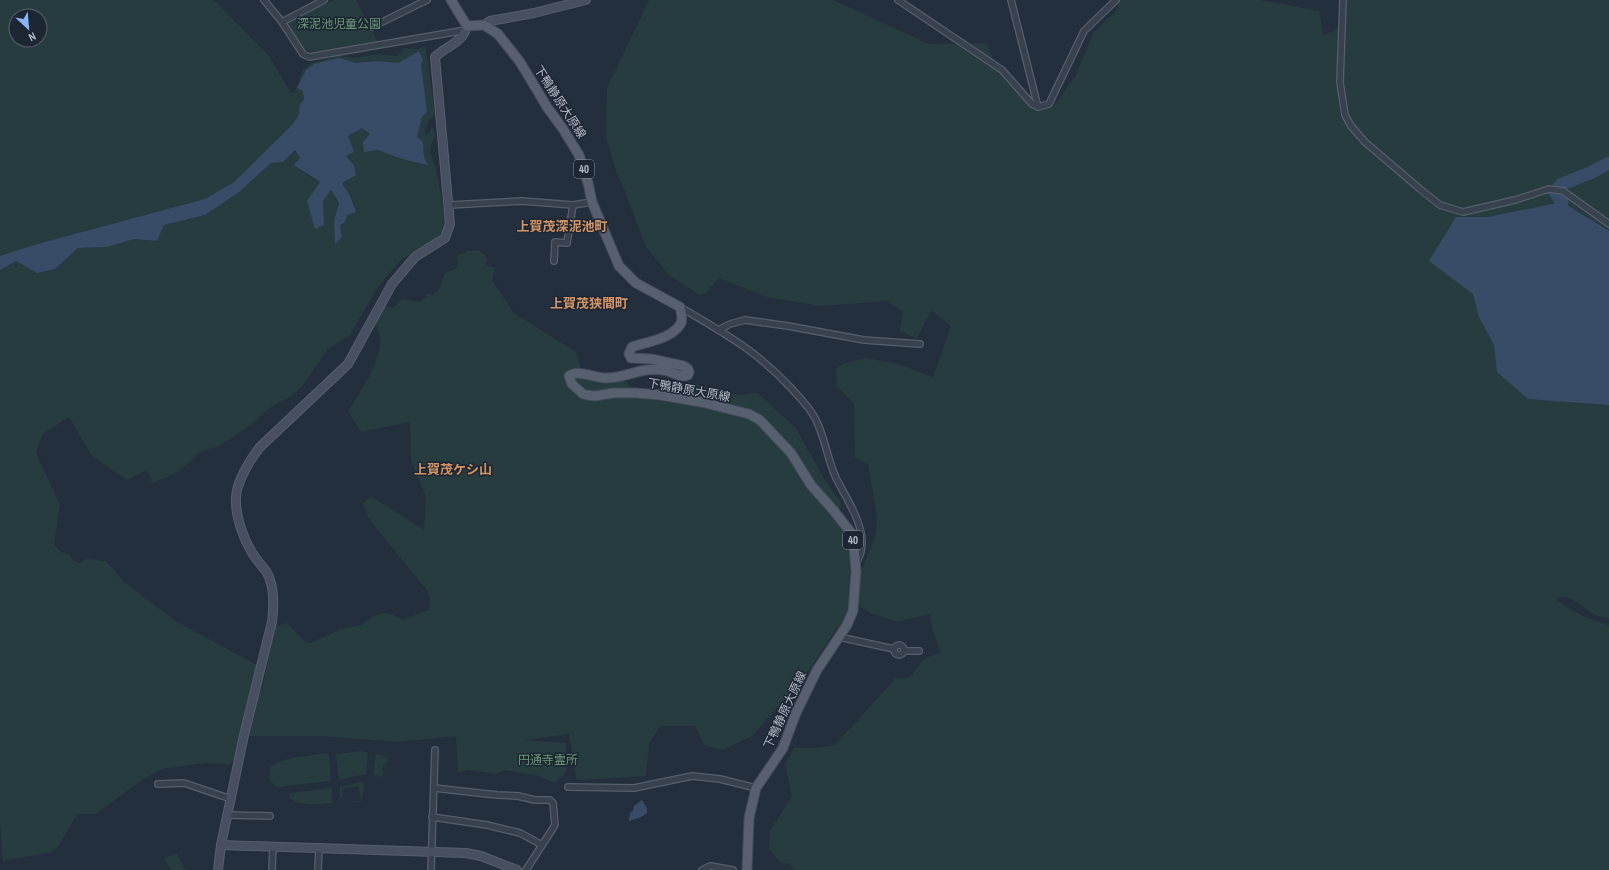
<svg xmlns="http://www.w3.org/2000/svg" width="1609" height="870" viewBox="0 0 1609 870" font-family="'Archivo Narrow','Noto Sans JP',sans-serif">
<rect width="100%" height="100%" fill="#242f3e"/>
<g fill="#263c3f" fill-rule="evenodd">
<path d="M 0,0 L 214,0 L 269,56 L 291,93 L 298,92 L 295,91 L 303,70 L 311,63 L 338,56 L 355,58 L 377,54 L 397,56 L 404,48 L 417,49 L 426,46 L 426,55 L 428,63 L 435,114 C 429,120 424,127 426,135 L 429,133 L 432,127 L 435,131 L 435,138 L 432,142 L 430,152 L 436,169 L 446,222 L 444,230 L 437,238 L 401,260 L 378,287 L 350,335 L 328,349 L 301,388 L 286,399 L 268,409 L 251,425 L 219,446 L 200,452 L 189,463 L 174,474 L 152,483 L 147,470 L 127,480 L 91,455 L 69,417 L 43,434 L 36,453 L 60,505 L 54,545 L 61,552 L 70,555 L 72,560 L 80,563 L 86,559 L 106,561 L 124,582 L 177,622 L 257,665 L 251,692 L 262,690 L 275,627 L 287,623 L 305,642 L 311,643 L 341,629 L 362,625 L 372,617 L 384,613 L 394,615 L 402,620 L 429,610 L 430,599 L 426,589 L 368,518 L 363,503 L 371,496 L 424,530 L 426,497 L 411,460 L 410,422 L 361,432 L 348,411 C 360,393 383,359 380,336 C 379,332 376,326 375,322 L 384,306 L 393,308 L 402,299 L 420,302 L 428,294 L 433,295 L 438,291 L 445,273 L 456,269 L 458,263 L 456,256 L 468,251 L 479,250 L 481,253 L 485,255 L 487,258 L 486,265 L 495,268 L 492,280 L 514,313 L 576,352 L 581,369 L 627,382 L 637,398 L 688,404 L 694,384 L 737,395 L 757,393 L 795,427 L 825,480 L 841,503 L 838,522 L 849,541 L 851,558 L 847,620 L 837,628 L 803,679 L 752,736 L 722,750 L 704,745 L 695,726 L 660,726 L 649,744 L 646,776 L 577,780 L 569,734 L 523,740 L 566,743 L 566,772 L 555,783 L 539,776 L 505,770 L 497,774 L 467,770 L 458,773 L 456,736 L 398,742 L 321,736 L 240,736 L 234,759 L 230,764 L 206,763 L 161,769 L 141,781 L 95,814 L 77,814 L 58,847 L 52,852 L 3,861 L 0,824 L 0,270 L 16,261 L 37,273 L 55,269 L 78,248 L 107,247 L 134,239 L 157,241 L 164,225 L 205,215 L 238,193 L 271,163 L 283,162 L 295,150 L 300,158 L 295,165 L 313,179 L 320,182 L 324,225 L 322,201 L 331,190 L 339,203 L 334,221 L 342,237 L 340,225 L 350,196 L 342,183 L 354,165 L 346,155 L 348,136 L 362,128 L 370,134 L 364,152 L 378,150 L 402,159 L 427,164 C 426,161 424,158 423,154 C 421,145 428,144 417,137 L 422,117 L 427,112 L 421,64 L 416,53 L 398,63 L 377,61 L 356,63 L 339,58 L 328,61 L 298,88 L 303,91 L 304,99 L 300,105 L 298,117 L 289,128 L 234,182 L 205,199 L 37,244 L 0,256 ZM 16,16 L 40,16 L 40,40 L 16,40 Z"/>
<path d="M 334,0 L 356,0 L 378,42 L 311,52 L 304,49 L 288,27 L 290,21 Z"/>
<path d="M 649,0 L 833,0 L 929,44 L 987,43 L 998,73 L 1035,111 L 1054,106 L 1075,77 L 1094,32 L 1119,8 L 1115,0 L 1260,0 L 1319,11 L 1323,35 C 1346,28 1346,22 1346,0 L 1609,0 L 1609,618 C 1605,617 1600,617 1596,615 C 1585,611 1570,592 1557,598 C 1562,608 1597,623 1609,625 L 1609,870 L 795,870 L 790,864 L 780,862 L 769,849 L 770,831 L 792,796 L 785,764 L 794,748 L 816,748 L 835,745 L 896,678 C 914,682 913,670 923,660 C 927,656 936,655 941,653 L 933,631 L 929,614 L 898,622 L 871,613 L 856,605 L 854,588 L 871,548 L 876,533 L 877,516 L 868,464 L 855,458 L 854,403 L 837,386 L 836,369 L 843,364 L 866,358 L 899,364 L 933,377 L 951,326 L 931,310 L 917,339 L 900,331 L 903,312 L 887,301 L 820,306 L 767,297 L 719,278 L 706,293 L 699,295 L 668,274 L 646,247 L 625,192 L 616,171 L 606,137 L 607,88 Z"/>
<path d="M 361,751 L 368,753 L 366,774 L 339,780 L 336,754 Z"/>
<path d="M 327,753 L 329,755 L 331,779 L 330,781 L 277,787 L 270,781 L 270,768 C 277,758 314,755 327,753 Z"/>
<path d="M 376,754 L 384,756 L 388,759 L 386,764 L 384,764 L 382,770 L 384,771 L 382,777 L 373,774 Z"/>
<path d="M 361,782 L 365,784 L 361,802 L 347,802 L 361,801 L 359,787 L 342,788 L 343,797 L 341,798 L 340,798 L 340,787 Z"/>
<path d="M 330,788 L 332,789 L 332,803 C 319,804 299,807 289,797 L 291,793 Z"/>
<path d="M 177,853 L 185,870 L 171,870 L 164,858 Z"/>
</g>
<g fill="#394c67">
<path d="M 419,51 L 423,60 L 421,64 L 427,112 L 422,117 L 417,137 C 428,144 421,145 424,155 C 424,158 426,162 428,165 L 402,159 L 378,150 L 364,152 L 363,142 L 370,134 L 362,128 L 348,136 L 354,152 L 346,156 L 354,165 L 356,175 L 342,183 L 350,196 L 356,212 L 347,215 L 345,222 L 340,225 L 342,237 L 335,244 L 334,221 L 339,203 L 331,190 L 323,201 L 324,225 L 315,229 L 307,201 L 320,182 L 294,165 L 300,158 L 295,150 L 283,162 L 271,163 L 238,193 L 205,215 L 164,225 L 157,241 L 134,239 L 107,247 L 78,248 L 55,269 L 37,273 L 16,261 L 0,270 L 0,256 L 37,244 L 205,199 L 234,182 L 289,128 L 298,117 L 300,105 L 304,99 L 303,91 L 297,88 L 306,70 L 314,64 L 339,58 L 356,63 L 377,61 L 398,63 Z"/>
<path d="M 1562,202 L 1609,231 L 1609,405 L 1528,399 L 1497,372 L 1494,345 L 1479,317 L 1473,294 L 1429,261 L 1456,217 L 1488,217 Z"/>
<path d="M 642,800 L 647,808 L 647,813 C 642,817 636,819 629,821 L 630,813 L 633,811 L 634,806 Z"/>
</g>
<g fill="none" stroke-linecap="round" stroke-linejoin="round">
<path stroke="#394c67" stroke-width="13" d="M 1562,202 L 1555,192 L 1562,184 L 1590,173 L 1609,163"/>
<g stroke="#565f6c" stroke-width="8">
<g id="street">
<path d="M 264,0 L 282,22 L 303,54 L 309,57 L 466,30"/>
<path d="M 898,0 L 1002,70 L 1032,104 L 1038,107"/>
<path d="M 1011,0 L 1038,107 L 1049,104 L 1084,31 L 1116,0"/>
<path d="M 1343,0 L 1340,82 L 1345,115 L 1351,126 L 1365,142 L 1420,189 L 1440,205 L 1463,212 L 1515,200 L 1549,189 L 1563,191 L 1609,224"/>
<path d="M 282,22 L 324,0"/>
<path d="M 372,27 L 427,0"/>
<path d="M 449,205 L 522,201 L 573,205 L 592,202"/>
<path d="M 554,261 L 555,242 L 567,243 L 573,205"/>
<path d="M 680,307 C 724,333 757,351 792,389 C 800,398 809,407 815,418 C 825,437 827,458 836,478 C 846,498 867,528 861,551 C 861,554 858,558 857,562"/>
<path d="M 719,330 L 730,324 L 745,320 L 788,326 L 864,340 L 920,344"/>
<path d="M 839,637 L 894,649"/>
<circle cx="899" cy="650" r="5"/>
<path d="M 904,651 L 919,651"/>
<path d="M 158,784 L 184,783 L 231,799"/>
<path d="M 568,787 L 634,788 L 692,776 L 720,779 L 756,788"/>
<path d="M 434,788 L 497,795 L 518,796 L 535,800 L 550,800 L 553,803 L 555,825 L 526,870"/>
<path d="M 228,815 L 270,816"/>
<path d="M 432,817 L 487,825 L 520,833 L 542,845"/>
<path d="M 272,870 L 273,846"/>
<path d="M 318,870 L 319,847"/>
<path d="M 431,870 L 435,750"/>
<path d="M 702,870 L 710,866 L 733,870"/>
</g>
</g>
<g stroke="#565f6c" stroke-width="10">
<g id="secondary">
<path d="M 484,25 L 490,21 L 534,13 L 586,0"/>
<path d="M 221,845 L 466,853 L 481,856 L 517,870"/>
<path d="M 218,870 L 221,845 L 244,735 L 272,622 C 274,606 275,585 266,571 C 260,564 254,557 250,549 C 241,533 233,508 237,490 C 240,477 251,458 260,447 L 348,364 L 392,284 L 415,257 L 445,238 L 450,224 L 435,57 C 446,46 463,43 467,26"/>
</g>
</g>
<g stroke="#414a57" stroke-width="11">
<path id="primary" d="M 451,0 L 467,26 L 484,25 L 498,34 L 520,62 L 547,107 L 563,129 L 579,155 L 588,183 L 592,202 L 619,266 L 636,283 L 680,307 C 681,312 683,318 681,323 C 673,339 646,342 632,347 L 629,354 L 631,358 L 652,359 L 684,366 L 688,369 L 689,372 L 688,375 C 681,378 674,373 667,371 C 644,365 628,378 606,378 C 595,378 578,369 569,376 L 572,384 L 583,394 L 587,395 L 595,396 L 613,393 L 636,393 L 660,395 L 701,402 L 749,414 L 760,420 L 791,453 L 811,485 L 834,511 L 852,534 L 854,547 L 856,571 L 853,611 L 847,625 L 817,670 L 796,713 L 783,748 L 756,788 L 749,818 L 747,870"/>
</g>
<use href="#street" stroke="#38414e" stroke-width="5.5"/>
<use href="#secondary" stroke="#465061" stroke-width="8"/>
<use href="#primary" stroke="#56606e" stroke-width="9"/>
</g>
<g text-anchor="middle" stroke-width="3" stroke-linejoin="round" paint-order="stroke">
<g fill="#1d2633" stroke="#878f9c" stroke-width="1">
<rect x="574" y="160" width="20" height="18" rx="3"/>
<rect x="843" y="531" width="20" height="18" rx="3"/>
</g>
<g font-size="11" font-weight="bold" fill="#b4bcc9">
<text x="584" y="173">40</text>
<text x="853" y="544">40</text>
</g>
<g font-size="12" fill="#6b9a76" stroke="#1d2633">
<text x="339" y="28">深泥池児童公園</text>
<text x="548" y="764">円通寺霊所</text>
</g>
<g font-size="12" fill="#b4bcc9" stroke="#1d2633">
<text transform="translate(560 102) rotate(57)" y="4">下鴨静原大原線</text>
<text transform="translate(689 390) rotate(10)" y="4">下鴨静原大原線</text>
<text transform="translate(785 710) rotate(-65)" y="4">下鴨静原大原線</text>
</g>
<g font-size="13" font-weight="bold" fill="#d59563" stroke="#1d2633">
<text x="562" y="231">上賀茂深泥池町</text>
<text x="589" y="308">上賀茂狭間町</text>
<text x="453" y="474">上賀茂ケシ山</text>
</g>
</g>
<g transform="translate(28 28) rotate(154)"><circle r="19" fill="#1d2633" stroke="#59626f"/>
<path d="M0-3L7 15L0 10L-7 15Z" fill="#8ab4f8"/>
<text y="-6" font-size="11" font-weight="bold" text-anchor="middle" fill="#b4bcc9">N</text>
</g>
</svg>
